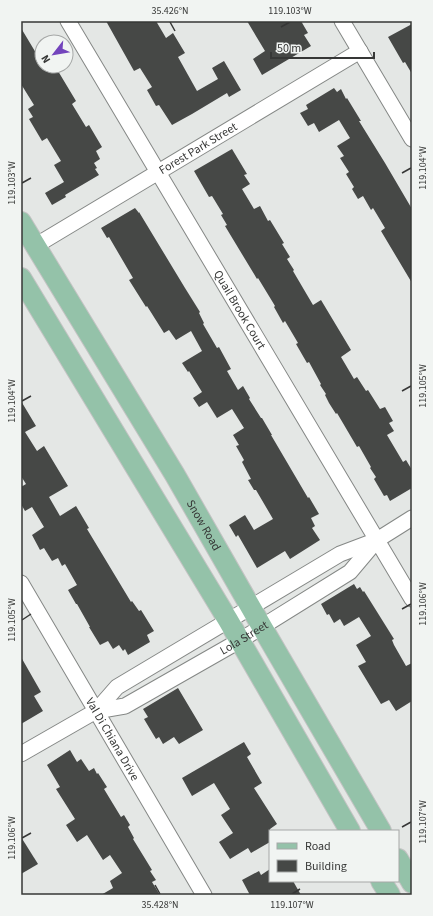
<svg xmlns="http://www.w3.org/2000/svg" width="433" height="916" viewBox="0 0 433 916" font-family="'Source Sans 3',sans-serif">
<rect width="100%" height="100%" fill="#e4e7e5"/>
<g fill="#464846">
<path d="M 106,21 L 156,21 L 166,38 L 173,33 L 185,53 L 178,57 L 197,91 L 218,79 L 212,68 L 224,61 L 241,90 L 229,97 L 227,93 L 192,114 L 172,125 L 159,105 L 156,106 L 147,90 L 152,87 L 140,68 L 134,71 Z"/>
<path d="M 247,21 L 301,21 L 308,33 L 304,35 L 311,46 L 262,75 L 253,59 L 265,51 Z"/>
<path d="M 412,24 L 412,74 L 405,62 L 403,63 L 388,37 Z"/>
<path d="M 21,28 L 36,53 L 38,52 L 42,59 L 42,66 L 55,66 L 76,101 L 72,104 L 86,127 L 89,125 L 102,147 L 96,151 L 100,159 L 94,163 L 97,168 L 95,169 L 99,175 L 65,195 L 66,197 L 52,205 L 45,193 L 64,182 L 54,165 L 61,161 L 47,138 L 42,141 L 29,119 L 33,117 L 28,109 L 34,105 L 21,84 Z"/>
<path d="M 334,88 L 337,92 L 341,89 L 346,99 L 347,98 L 361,121 L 359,121 L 385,163 L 412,209 L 412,283 L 381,231 L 385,228 L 373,208 L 371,210 L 363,196 L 358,199 L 352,189 L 354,187 L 346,174 L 349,172 L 340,158 L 344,156 L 337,146 L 350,138 L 339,120 L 319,132 L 314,123 L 308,126 L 300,113 L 308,109 L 306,105 Z"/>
<path d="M 232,149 L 247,174 L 244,175 L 250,184 L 242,189 L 254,209 L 260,206 L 268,221 L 270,220 L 284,243 L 282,244 L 290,257 L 287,259 L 294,270 L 293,271 L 313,305 L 321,300 L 351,350 L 341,357 L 354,379 L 357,377 L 366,391 L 368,390 L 380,409 L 385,407 L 393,421 L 389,423 L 394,431 L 387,435 L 403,462 L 406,460 L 412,470 L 412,488 L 390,501 L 387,495 L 384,496 L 374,479 L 376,477 L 370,468 L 371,467 L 359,446 L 357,447 L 337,413 L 336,414 L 329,403 L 325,395 L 326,394 L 320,385 L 321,384 L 309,362 L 307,363 L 296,344 L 298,343 L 285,321 L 283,323 L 274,307 L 275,306 L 272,301 L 258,278 L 257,279 L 225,226 L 227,225 L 221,215 L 223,214 L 212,196 L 209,197 L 194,171 Z"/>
<path d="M 135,208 L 139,213 L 139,212 L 185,288 L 200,312 L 199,313 L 204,323 L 203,324 L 217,348 L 219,347 L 231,369 L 227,371 L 238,390 L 243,386 L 250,398 L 249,399 L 261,418 L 262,418 L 272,435 L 271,435 L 308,498 L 309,497 L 319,514 L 311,518 L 315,526 L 312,528 L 320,540 L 290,559 L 285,551 L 257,568 L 238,535 L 236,537 L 229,525 L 245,515 L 254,530 L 273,519 L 256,490 L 254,490 L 248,480 L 251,479 L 242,462 L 244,460 L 236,446 L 239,445 L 233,435 L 244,428 L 232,409 L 217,418 L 207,402 L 199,407 L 193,398 L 202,392 L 189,371 L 188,372 L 182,363 L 202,351 L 191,331 L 176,340 L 169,330 L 164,333 L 147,306 L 146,307 L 129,280 L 133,278 L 109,237 L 107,238 L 101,228 Z"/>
<path d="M 21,401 L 36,426 L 25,432 L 37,451 L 44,446 L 68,486 L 49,497 L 60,516 L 76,506 L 89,528 L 87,529 L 131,602 L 132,601 L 139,611 L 141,610 L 154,631 L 147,635 L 150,642 L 128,655 L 125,649 L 123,651 L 119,645 L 113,649 L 108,641 L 100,645 L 89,627 L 90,627 L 77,604 L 76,604 L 68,590 L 77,585 L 65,564 L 62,566 L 58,558 L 52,561 L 44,548 L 40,550 L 32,535 L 44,527 L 32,507 L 25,511 L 21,504 L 21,487 L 26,484 L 21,476 Z"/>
<path d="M 354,584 L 357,589 L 360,587 L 363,592 L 364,591 L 394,639 L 392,640 L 394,645 L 406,666 L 412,663 L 412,701 L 396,711 L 389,700 L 381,704 L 358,666 L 366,662 L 356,645 L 371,636 L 359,617 L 344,626 L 340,619 L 334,623 L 329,614 L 327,615 L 321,604 Z"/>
<path d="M 21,657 L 41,692 L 34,696 L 43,711 L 21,724 Z"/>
<path d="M 178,688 L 203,730 L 179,744 L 174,737 L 163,744 L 159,737 L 156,739 L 144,719 L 148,717 L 143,709 Z"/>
<path d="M 244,742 L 251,754 L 247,757 L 262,783 L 254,788 L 277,824 L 270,829 L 270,842 L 251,853 L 248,848 L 230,859 L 219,842 L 233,833 L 221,815 L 230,809 L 214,783 L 192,796 L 182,778 Z"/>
<path d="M 70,750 L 77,762 L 81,759 L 89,771 L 94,768 L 97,774 L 98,773 L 107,787 L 104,789 L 121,817 L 124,815 L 130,825 L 128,827 L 134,838 L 133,839 L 152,870 L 150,871 L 156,880 L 152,882 L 160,895 L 101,895 L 113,888 L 110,881 L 122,873 L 110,855 L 103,860 L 87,835 L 77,842 L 66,825 L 75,819 L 56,789 L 60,787 L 47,765 Z"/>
<path d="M 21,837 L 38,864 L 21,874 Z"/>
<path d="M 270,869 L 270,881 L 293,881 L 301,895 L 250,895 L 242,880 L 259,871 L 261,875 Z"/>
</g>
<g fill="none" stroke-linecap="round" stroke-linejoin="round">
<g stroke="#858886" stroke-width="17">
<g id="minor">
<path id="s1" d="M 68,21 L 412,599"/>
<path d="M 342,21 L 412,139"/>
<path id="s2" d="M 35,246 L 360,51"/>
<path id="s3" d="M 21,583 L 204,895"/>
<path d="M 96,711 L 117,687 L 340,554 L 377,540 L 412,518"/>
<path id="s4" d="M 21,754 L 96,711 L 125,706 L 239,641 L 350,572 L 377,540"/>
</g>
</g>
<g stroke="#c3c3c3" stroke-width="22">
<g id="major">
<path id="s5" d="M 21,222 L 175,475 L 262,627 L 381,831"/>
<path d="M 21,278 L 228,620 L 350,831"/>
<path d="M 398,859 L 412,883"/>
<path d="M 381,881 L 390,895"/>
</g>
</g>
<use href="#minor" stroke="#fff" stroke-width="15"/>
<use href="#major" stroke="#94c2a9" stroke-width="20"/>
</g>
<path fill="none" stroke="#363736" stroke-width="1.5" d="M 170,22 L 175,31M 281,27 L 290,22M 402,173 L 411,168M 22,183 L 31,178M 402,391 L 411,386M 22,401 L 31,396M 402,609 L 411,604M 22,620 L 31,614M 402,827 L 411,822M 22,838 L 31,833M 155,885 L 160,894M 292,894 L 300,889"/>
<g text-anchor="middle" stroke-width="4" stroke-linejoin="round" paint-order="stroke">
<g font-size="12" fill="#363736" stroke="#f1f4f2">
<text dy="4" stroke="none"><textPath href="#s2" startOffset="190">Forest Park Street</textPath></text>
<text dy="4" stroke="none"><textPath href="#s1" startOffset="336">Quail Brook Court</textPath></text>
<text dy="4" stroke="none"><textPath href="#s5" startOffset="354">Snow Road</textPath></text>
<text dy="4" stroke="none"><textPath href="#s4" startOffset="253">Lola Street</textPath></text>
<text dy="4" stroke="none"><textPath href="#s3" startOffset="181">Val Di Chiana Drive</textPath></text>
</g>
</g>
<rect width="433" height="916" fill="none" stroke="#f1f4f2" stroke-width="44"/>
<rect x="269" y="830" width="130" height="52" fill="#f1f4f2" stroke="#a6a8a7"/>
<rect x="277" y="843" width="20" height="6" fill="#94c2a9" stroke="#a6a8a7"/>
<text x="305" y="850" font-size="12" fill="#363736">Road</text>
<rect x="277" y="860" width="20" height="12" fill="#464846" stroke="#a6a8a7"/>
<text x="305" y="870" font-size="12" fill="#363736">Building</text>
<g transform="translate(54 54) rotate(239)"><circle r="19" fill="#f1f4f2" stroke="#a6a8a7"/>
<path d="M0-3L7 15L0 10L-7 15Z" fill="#7344bc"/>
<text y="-6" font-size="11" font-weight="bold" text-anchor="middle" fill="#363736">N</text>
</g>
<path d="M271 52v6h103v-6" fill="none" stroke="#363736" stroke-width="2"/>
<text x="277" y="52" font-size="12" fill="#363736" stroke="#f1f4f2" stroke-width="3" paint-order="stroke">50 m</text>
<rect x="22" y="22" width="389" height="872" fill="none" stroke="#363736" stroke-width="1.5"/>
<g font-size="10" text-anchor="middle" fill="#363736">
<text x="170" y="14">35.426°N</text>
<text x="290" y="14">119.103°W</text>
<text transform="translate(422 168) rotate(-90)" y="4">119.104°W</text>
<text transform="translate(11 183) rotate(-90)" y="4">119.103°W</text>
<text transform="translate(422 386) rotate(-90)" y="4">119.105°W</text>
<text transform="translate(11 401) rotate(-90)" y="4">119.104°W</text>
<text transform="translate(422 604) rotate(-90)" y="4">119.106°W</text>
<text transform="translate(11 620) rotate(-90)" y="4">119.105°W</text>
<text transform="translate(422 822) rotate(-90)" y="4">119.107°W</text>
<text transform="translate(11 838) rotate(-90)" y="4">119.106°W</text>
<text x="160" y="908">35.428°N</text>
<text x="292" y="908">119.107°W</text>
</g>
</svg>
